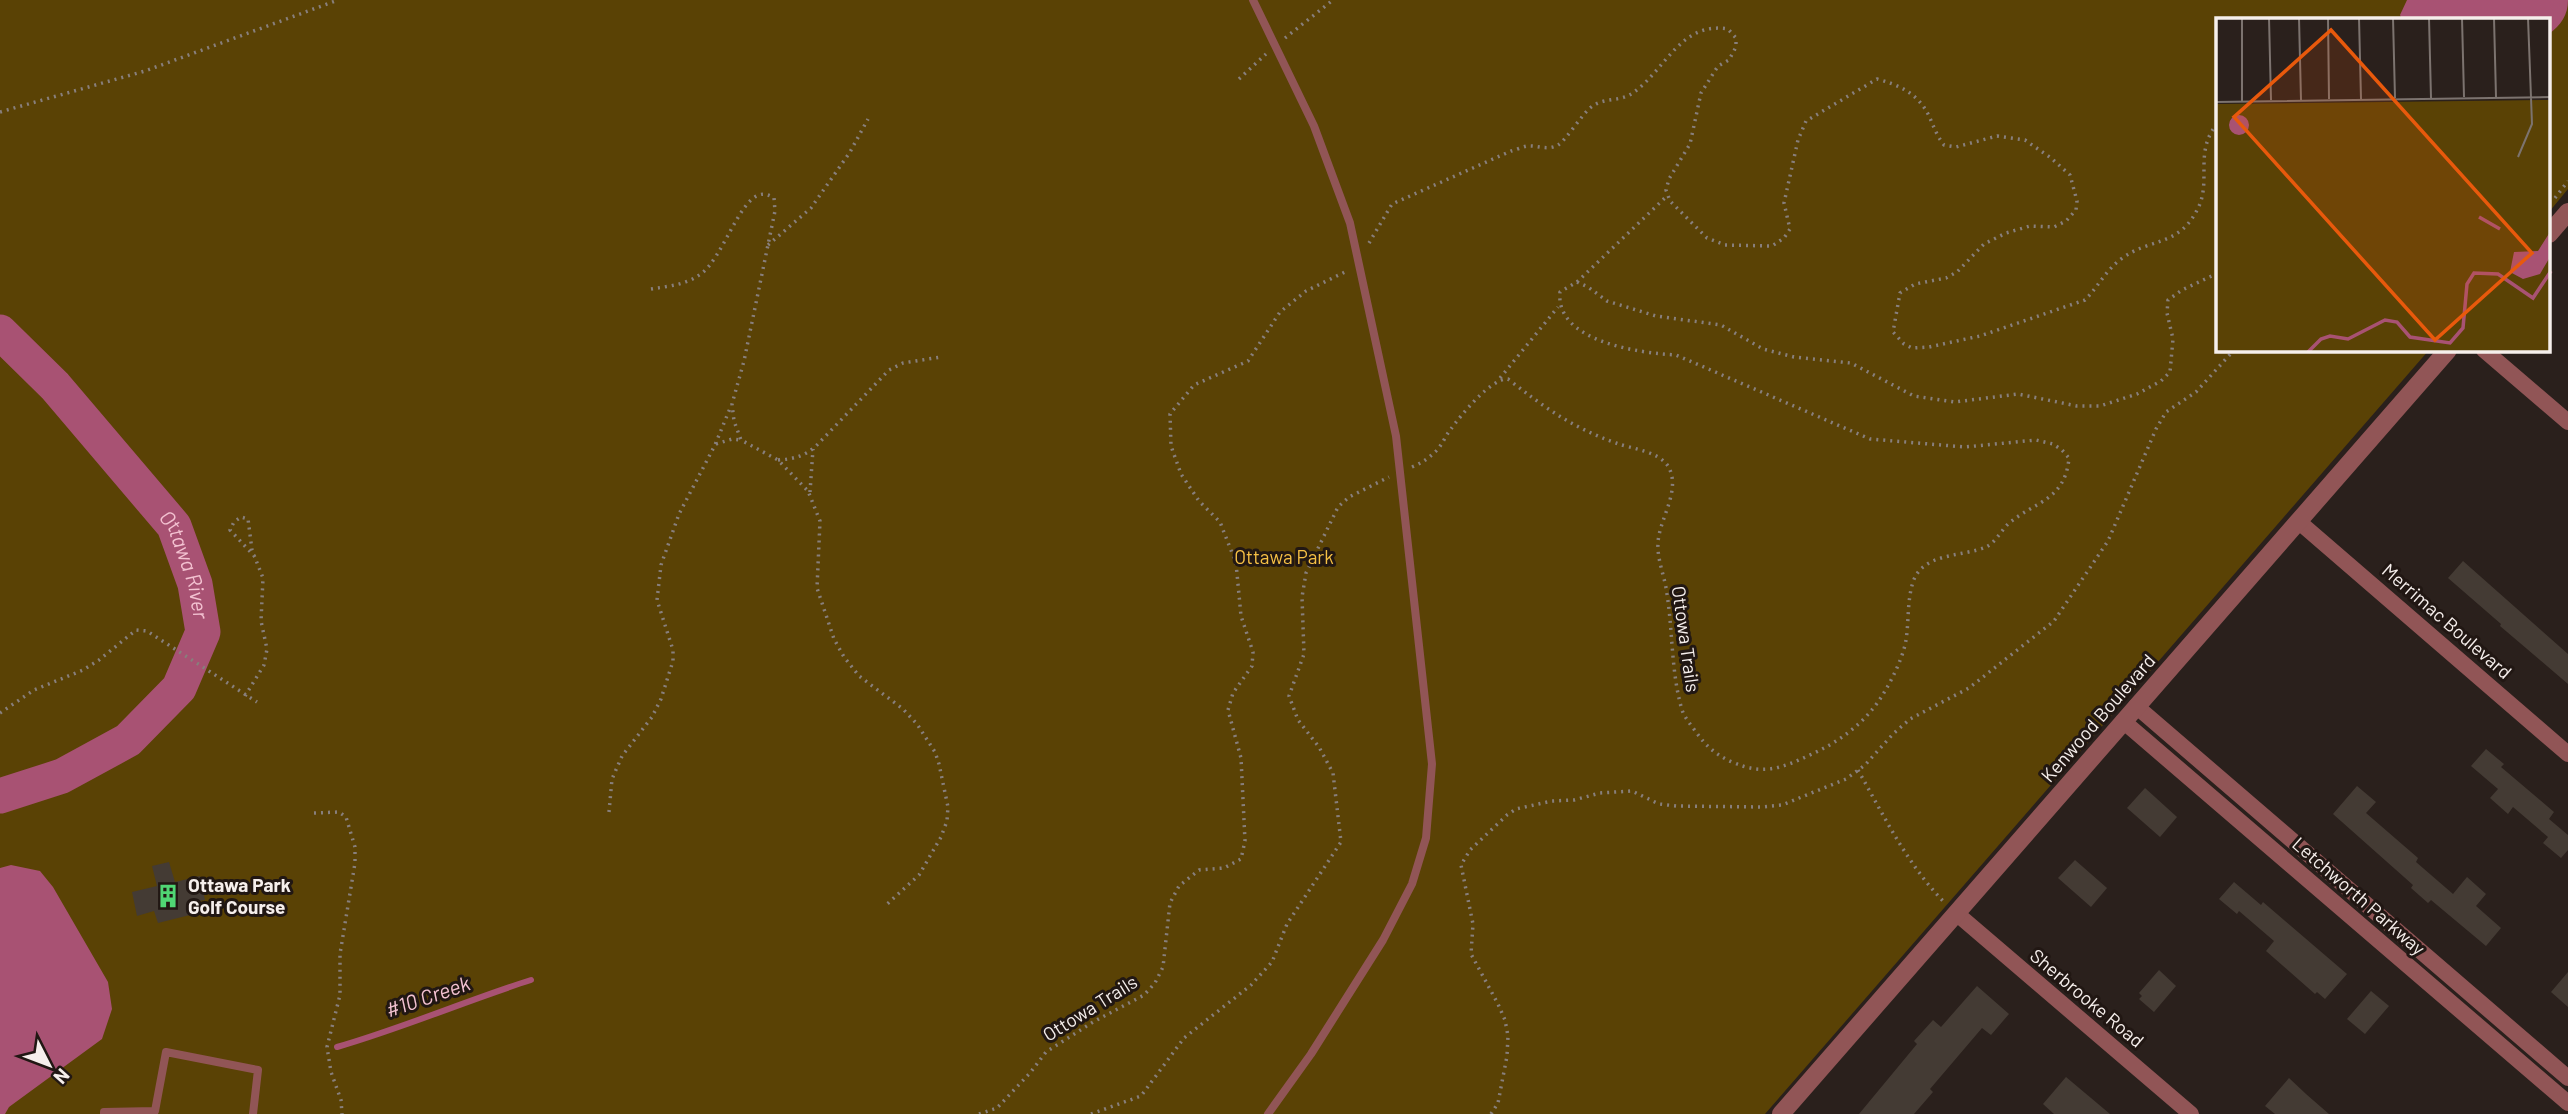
<svg xmlns="http://www.w3.org/2000/svg" width="2568" height="1114" viewBox="0 0 2568 1114" font-family="Barlow,sans-serif">
<rect width="100%" height="100%" fill="#2a201c"/>
<path fill="#5a4205" d="M 0,0 L 2568,0 L 2568,189 L 2549,212 L 2549,19 L 2218,19 L 2218,350 L 2429,350 L 1765,1114 L 0,1114 Z"/>
<g fill="#a85273">
<path d="M 2407,0 L 2568,0 C 2568,15 2561,25 2549,34 L 2549,19 L 2402,19 L 2400,15 Z"/>
<path d="M 11,865 L 40,871 L 53,887 L 108,982 L 112,1009 L 102,1039 L 9,1107 L 5,1114 L 0,1114 L 0,868 Z"/>
</g>
<g fill="none" stroke-linecap="round" stroke-linejoin="round">
<path stroke="#a85273" stroke-width="6" d="M 337,1047 C 403,1028 465,1001 531,980"/>
<path stroke="#a85273" stroke-width="35" id="s1" d="M 0,332 L 55,386 L 174,526 L 195,584 L 203,632 L 179,688 L 128,740 L 62,776 L 0,796"/>
</g>
<g fill="#443b34">
<path d="M 2463,561 L 2568,654 L 2568,684 L 2500,626 L 2501,624 L 2448,578 Z"/>
<path d="M 2486,749 L 2504,764 L 2501,767 L 2554,812 L 2549,819 L 2568,835 L 2568,850 L 2561,858 L 2543,843 L 2548,837 L 2513,807 L 2508,814 L 2490,798 L 2498,789 L 2471,766 Z"/>
<path d="M 2357,786 L 2376,802 L 2366,813 L 2418,858 L 2416,862 L 2453,894 L 2467,877 L 2486,894 L 2476,906 L 2501,928 L 2486,946 L 2431,900 L 2428,903 L 2411,888 L 2413,885 L 2333,814 Z"/>
<path d="M 2145,788 L 2177,817 L 2160,837 L 2127,808 Z"/>
<path d="M 2075,860 L 2107,888 L 2091,907 L 2058,878 Z"/>
<path d="M 169,862 L 175,882 L 200,876 L 205,900 L 187,903 L 190,915 L 158,923 L 154,911 L 137,916 L 132,892 L 157,886 L 152,866 Z"/>
<path d="M 2234,882 L 2261,905 L 2263,902 L 2347,974 L 2325,999 L 2317,992 L 2315,994 L 2266,951 L 2274,941 L 2239,911 L 2237,914 L 2219,899 Z"/>
<path d="M 2159,970 L 2176,986 L 2154,1012 L 2139,999 L 2142,996 L 2139,993 Z"/>
<path d="M 2568,972 L 2568,1007 L 2551,992 Z"/>
<path d="M 1977,986 L 2009,1014 L 1991,1035 L 1982,1028 L 1930,1089 L 1933,1092 L 1914,1114 L 1859,1114 L 1917,1044 L 1914,1041 L 1933,1020 L 1941,1027 Z"/>
<path d="M 2371,991 L 2389,1006 L 2365,1034 L 2347,1019 Z"/>
<path d="M 2066,1077 L 2110,1114 L 2054,1114 L 2043,1104 Z"/>
<path d="M 2289,1078 L 2306,1094 L 2329,1114 L 2275,1114 L 2265,1106 Z"/>
</g>
<g fill="none" stroke-linecap="round" stroke-linejoin="round">
<g stroke="#887f7c" stroke-width="3.5" stroke-dasharray="2 5" stroke-linecap="butt">
<path d="M 1285,38 L 1333,0"/>
<path d="M 1239,79 L 1266,54"/>
<path d="M 0,112 L 145,71 L 338,0"/>
<path d="M 2555,198 L 2568,181"/>
<path d="M 1369,243 L 1392,204 L 1511,151 C 1516,150 1522,147 1527,146 C 1538,145 1547,151 1558,145 C 1566,140 1581,116 1590,108 C 1604,96 1620,103 1634,92 C 1666,69 1681,21 1728,29 L 1736,38 L 1736,47 L 1729,60 L 1718,66 L 1701,93 L 1690,144 L 1669,179 L 1666,190 L 1670,201 L 1707,238 L 1725,245 L 1772,246 L 1784,238 L 1790,229 L 1784,203 L 1798,140 L 1806,121 L 1877,79 C 1899,85 1917,93 1928,114 C 1933,124 1936,135 1944,145 L 1956,147 L 1997,136 L 2025,140 L 2051,158 L 2070,175 L 2077,201 L 2076,210 L 2066,221 L 2054,227 L 2030,226 L 2006,233 L 1984,244 L 1957,272 L 1946,278 L 1915,284 L 1900,293 L 1893,332 L 1904,344 L 1912,348 L 1929,347 L 1980,336 L 2085,300 C 2098,287 2106,270 2121,259 C 2150,237 2180,248 2199,206 C 2211,179 2194,150 2218,123"/>
<path d="M 768,245 L 811,208 L 850,152 L 868,119"/>
<path d="M 1577,282 L 1668,195"/>
<path d="M 651,289 C 669,286 687,285 702,273 C 722,258 739,201 759,195 C 764,193 769,195 774,198 L 775,211 L 744,361 L 732,404 L 734,421 L 741,440 L 778,460 L 808,491 L 820,521 L 817,588 L 834,639 L 844,657 L 859,676 L 903,709 L 917,724 L 935,752 L 939,764 L 948,807 L 947,821 L 941,837 L 919,875 L 885,906"/>
<path d="M 1500,378 L 1558,307"/>
<path d="M 716,444 L 732,439 L 741,440"/>
<path d="M 778,460 C 794,459 805,456 816,446 L 889,370 L 903,363 L 941,357"/>
<path d="M 1412,467 C 1421,463 1428,459 1435,452 C 1442,446 1445,436 1451,429 C 1461,415 1491,378 1508,379 C 1544,407 1571,427 1616,443 C 1632,449 1658,451 1668,466 C 1682,490 1659,519 1658,543 C 1657,560 1665,577 1667,594 C 1673,633 1671,672 1682,710 C 1685,718 1691,725 1696,732 C 1706,746 1716,755 1732,762 C 1764,776 1782,768 1812,754 C 1834,744 1855,730 1871,711 C 1885,695 1903,660 1906,640 C 1909,621 1907,601 1913,582 C 1923,552 1963,557 1986,547 C 1995,543 2001,531 2008,524 C 2035,501 2065,501 2069,458 L 2062,450 L 2053,444 L 2036,440 L 1965,447 L 1870,439 L 1676,355 C 1640,353 1555,342 1560,292 L 1577,282 L 1588,287 L 1607,301 L 1656,316 L 1721,325 L 1763,349 L 1794,357 L 1851,363 L 1914,396 L 1955,402 L 2018,394 L 2077,406 L 2100,406 L 2137,394 L 2161,381 L 2170,372 L 2173,339 L 2167,313 L 2168,300 L 2182,290 L 2218,273"/>
<path d="M 810,492 L 813,449"/>
<path d="M 245,696 L 264,665 L 267,649 L 261,621 L 263,578 L 252,550 L 248,519 L 241,517 L 234,522 L 230,530 L 257,559"/>
<path d="M 0,713 L 34,690 L 83,670 L 99,660 L 136,630 L 147,631 L 257,702"/>
<path d="M 1858,770 C 1884,816 1907,864 1944,902"/>
<path d="M 609,812 L 612,779 L 622,756 L 652,717 L 661,699 L 673,661 L 673,650 L 657,600 L 661,565 L 679,514 L 715,445 L 731,406"/>
<path d="M 314,813 L 339,812 L 346,817 L 355,847 L 355,863 L 340,954 L 340,995 L 327,1047 L 331,1072 L 341,1100 L 342,1114"/>
<path d="M 979,1114 L 997,1108 L 1030,1073 L 1046,1052 L 1093,1022 L 1144,995 L 1155,983 L 1163,967 L 1170,903 L 1179,886 L 1199,870 L 1224,868 L 1241,859 L 1245,841 L 1241,758 L 1228,710 L 1233,693 L 1252,666 L 1253,652 L 1241,616 L 1236,563 L 1220,522 L 1199,501 L 1181,474 L 1171,446 L 1170,414 L 1194,385 L 1248,361 L 1280,312 L 1306,291 L 1347,271"/>
<path d="M 1091,1114 L 1141,1096 L 1184,1038 L 1251,985 L 1272,962 L 1287,924 L 1341,842 L 1333,773 L 1319,747 L 1298,720 L 1289,696 L 1304,654 L 1302,597 L 1306,573 L 1338,507 L 1349,497 L 1389,477"/>
<path d="M 1491,1114 L 1498,1103 L 1502,1082 L 1507,1056 L 1508,1036 L 1505,1020 L 1498,1004 L 1471,954 L 1473,924 L 1461,865 L 1470,850 L 1507,815 L 1516,809 L 1552,801 L 1574,800 L 1600,793 L 1632,791 L 1659,804 L 1677,806 L 1762,807 L 1782,805 L 1846,779 L 1865,765 L 1893,734 L 1910,719 L 1969,688 L 2054,621 L 2108,541 L 2156,429 L 2166,412 L 2196,392 L 2234,350"/>
</g>
<g stroke="#915556" stroke-width="8">
<path d="M 1253,0 L 1314,126 L 1350,223 L 1396,436 L 1432,764 L 1426,838 L 1412,884 L 1383,940 L 1311,1054 L 1268,1114"/>
<path d="M 104,1114 L 104,1112 L 155,1111 L 166,1052 L 258,1070 L 253,1114"/>
</g>
<g stroke="#915556" stroke-width="16">
<path d="M 2484,350 L 2568,422"/>
<path d="M 2298,521 L 2568,754"/>
<path d="M 2136,706 L 2568,1078"/>
<path d="M 2123,721 L 2568,1103"/>
<path d="M 1956,913 L 2191,1114"/>
</g>
<g stroke="#915556" stroke-width="18">
<path d="M 2549,234 L 2568,212"/>
<path d="M 1781,1114 L 2448,350"/>
</g>
</g>
<defs>
<g id="building-bare" transform="scale(1.89)"><path d="M-4-6H4V6H1V3H-1V6H-4ZM-2.5-4.3h1.7v1.8h-1.7ZM.8-4.3h1.7v1.8H.8ZM-2.5-1h1.7V.8h-1.7ZM.8-1h1.7V.8H.8Z" fill="#50d674" stroke="#211713" stroke-width="2.5" paint-order="stroke"/></g>
</defs>
<g fill-rule="evenodd">
<use href="#building-bare" x="168" y="896"/>
</g>
<g text-anchor="middle" stroke-width="6" stroke-linejoin="round" paint-order="stroke">
<g font-size="19" fill="#f7c145" stroke="#211713">
<text x="1284" y="564">Ottawa Park</text>
</g>
<g font-size="19" fill="#f6efec" stroke="#211713">
<text transform="translate(2447 621) rotate(41)" y="7">Merrimac Boulevard</text>
<text transform="translate(1686 639) rotate(82)" y="7">Ottowa Trails</text>
<text transform="translate(2098 718) rotate(-49)" y="7">Kenwood Boulevard</text>
<text transform="translate(2359 896) rotate(41)" y="7">Letchworth Parkway</text>
<text transform="translate(2087 998) rotate(40)" y="7">Sherbrooke Road</text>
<text transform="translate(1090 1008) rotate(-32)" y="7">Ottowa Trails</text>
</g>
<g font-size="19" font-weight="bold" fill="#f6efec" stroke="#211713" text-anchor="start">
<text x="188" y="892">Ottawa Park<tspan x="188" dy="22">Golf Course</tspan></text>
</g>
<g font-size="21" font-style="italic" fill="#f3c2d1" stroke="#211713">
<text dy="7" stroke="none"><textPath href="#s1" startOffset="301">Ottawa River</textPath></text>
<text transform="translate(428 997) rotate(-19)" y="7">#10 Creek</text>
</g>
</g>
<g transform="translate(2216 18)">
<rect width="334" height="334" fill="#2a201c"/>
<path d="M 334,82 L 334,334 L 0,334 L 0,86 Z" fill="#5a4205"/>
<path d="M13 107a10 10 0 1 1 20 0a10 10 0 1 1-20 0ZM 334,214 L 334,239 L 324,256 L 307,261 L 294,254 L 298,234 L 322,233 Z" fill="#a85273"/>
<path fill="none" stroke="#a85273" stroke-width="3.5" d="M 263,199 L 284,211M 92,334 L 105,321 L 114,318 L 132,321 L 169,302 L 181,304 L 194,319 L 234,325 L 247,310 L 251,266 L 258,255 L 282,256 L 317,280 L 335,253"/>
<path fill="none" stroke="#7c736f" stroke-width="2" d="M 53,0 L 55,82M 83,0 L 85,82M 112,0 L 113,81M 143,0 L 145,81M 177,0 L 179,80M 213,0 L 215,80M 246,0 L 248,79M 278,0 L 280,79M 26,83 L 26,0M 0,84 L 335,79M 302,139 L 316,106 L 312,0"/>
<path fill="#e8590c" fill-opacity="0.15" stroke="#e8590c" stroke-width="3.5" d="M 115,12 L 316,235 L 219,322 L 18,99 Z"/>
<rect width="334" height="334" fill="none" stroke="#f6efec" stroke-width="3.5"/>
</g>
<g transform="translate(49 1065) rotate(132)" stroke="#211713" stroke-width="5" paint-order="stroke">
<path d="M0-5L12 26L0 18L-12 26Z" fill="#f6efec"/>
<text y="-10" font-size="19" font-weight="bold" text-anchor="middle" fill="#f6efec">N</text>
</g>
</svg>
